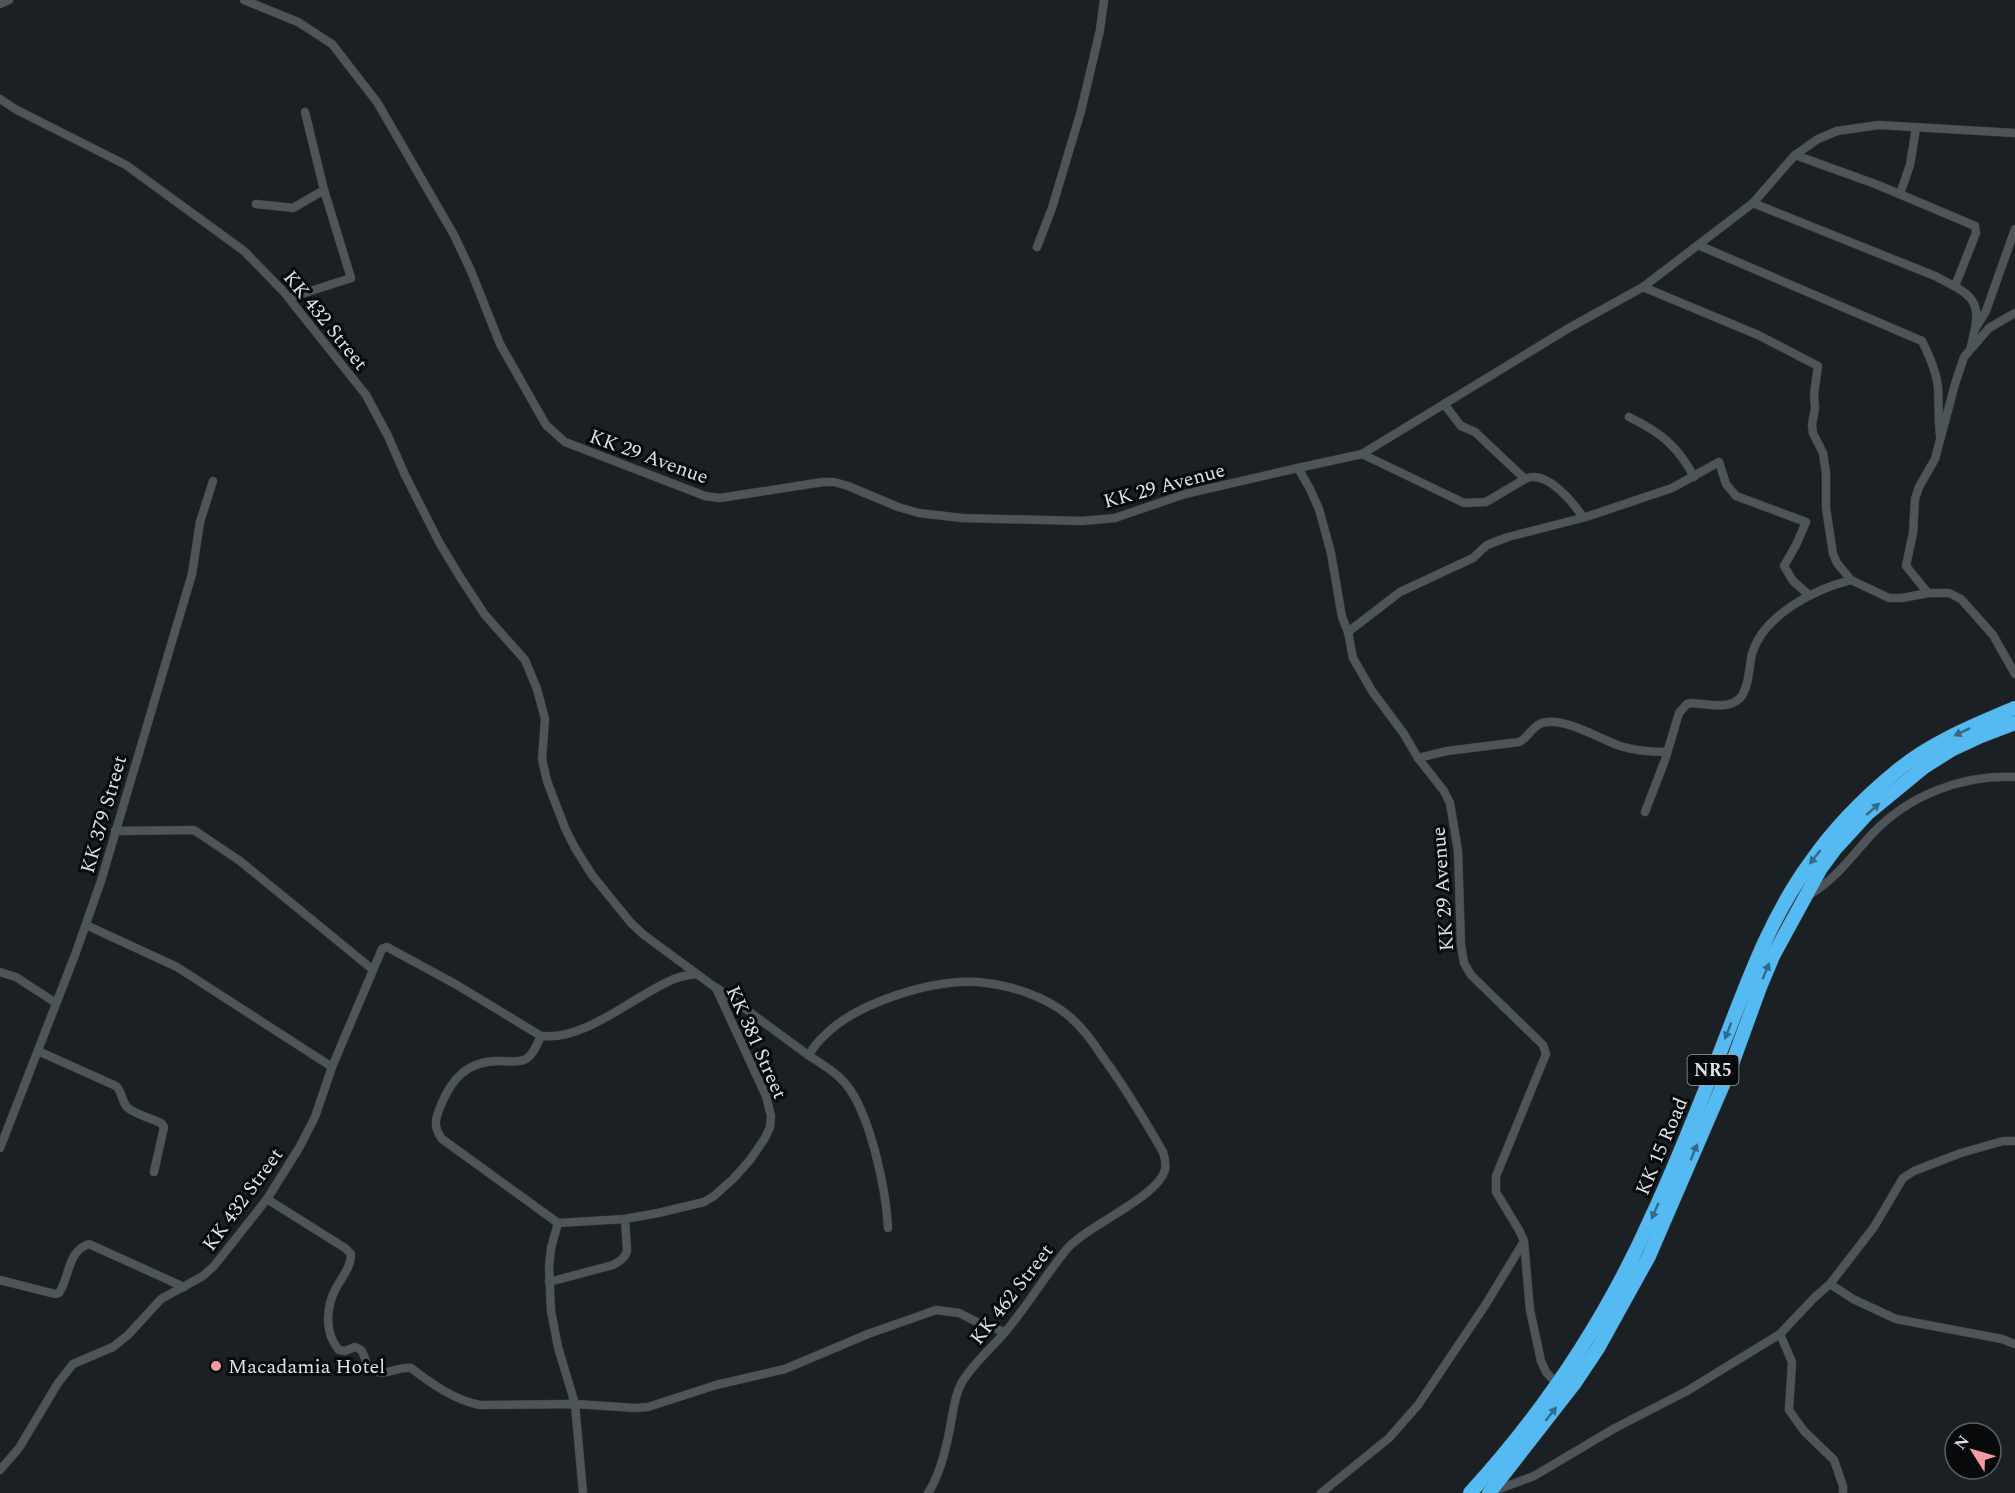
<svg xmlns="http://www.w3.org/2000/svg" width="2015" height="1493" viewBox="0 0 2015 1493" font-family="Spectral,serif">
<rect width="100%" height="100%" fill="#1a2023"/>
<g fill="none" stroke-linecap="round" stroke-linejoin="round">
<g stroke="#393d40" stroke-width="9">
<g id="street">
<path d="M 244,0 L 298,22 L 332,44 L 377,102 L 454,235 L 471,271 L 500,344 L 546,425 L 565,442 L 705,496 L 720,498 L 823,482 L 834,482 L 848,486 L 898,507 L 919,513 L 962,518 L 1082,521 L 1115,518 L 1185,494 L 1298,468 L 1310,489 L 1319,509 L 1331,553 L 1342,617 L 1348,632 L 1353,658 L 1372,691 L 1404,734 L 1418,758 L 1444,791 L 1450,803 L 1458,851 L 1461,945 L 1464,963 L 1471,975 L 1543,1045 L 1546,1054 L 1496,1176 L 1496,1192 L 1519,1230 L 1524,1241 L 1530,1310 L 1541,1361 L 1546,1372 L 1558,1385"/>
<path d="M 0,4 L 9,0"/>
<path d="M 0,99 L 17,110 L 126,165 L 244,251 L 283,291 L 366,395 L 388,436 L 405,475 L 439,542 L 460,577 L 485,615 L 525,660 L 537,689 L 545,719 L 542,759 L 547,781 L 565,828 L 575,848 L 592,875 L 631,923 L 644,935 L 716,988 L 766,1096 L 771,1116 L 770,1127 L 765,1138 L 750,1160 L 733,1179 L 714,1196 L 704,1202 L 658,1213 L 625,1219 L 558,1223 L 551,1248 L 549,1267 L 551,1311 L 558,1347 L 575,1404 L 583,1493"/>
<path d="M 305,112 L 324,190"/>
<path d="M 1795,155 L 1878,185 L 1975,226 L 1976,233 L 1955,286"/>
<path d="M 1900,194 L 1910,165 L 1916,128"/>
<path d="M 1753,203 L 1935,276 C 1976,297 1983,300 1971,346"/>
<path d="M 256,204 L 293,208 L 324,190 L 351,278 L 289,298"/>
<path d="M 1698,245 L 1922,341 C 1929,355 1936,370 1938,387 C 1939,403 1938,419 1940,435"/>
<path d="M 1037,247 L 1052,208 L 1081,111 L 1100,30 L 1104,0"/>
<path d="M 1643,287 L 1758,335 L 1818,366 L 1814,394 L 1815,408 L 1812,425 L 1813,433 L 1823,453 L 1826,473 L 1826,508 L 1833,554 L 1837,563 L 1851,580"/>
<path d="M 1977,326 L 1986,311 L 2015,229"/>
<path d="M 1444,404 L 1461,426 L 1475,432 L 1525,479"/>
<path d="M 1629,417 C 1660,432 1678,446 1694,477"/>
<path d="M 1362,454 L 1464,503 L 1486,502 L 1525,479 C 1546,469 1572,501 1583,517"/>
<path d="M 1298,468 L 1362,454 L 1569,328 L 1643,287 L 1753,203 L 1795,155 L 1818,139 L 1837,131 L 1879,125 L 2015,133"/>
<path d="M 1928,593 L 1906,566 L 1913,533 L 1915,499 L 1919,487 L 1935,459 L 1955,384 L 1964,357 L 1989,328 L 2015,313"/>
<path d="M 1348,632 L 1400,592 L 1473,558 L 1487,545 L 1508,537 L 1586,517 L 1672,488 L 1719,462 L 1726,484 L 1736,496 L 1806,522 L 1796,545 L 1784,566 L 1793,581 L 1809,595"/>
<path d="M 1418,758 L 1447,751 L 1519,742 C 1528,738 1531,728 1540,724 C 1559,714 1600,739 1620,746 C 1636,751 1651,752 1667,752"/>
<path d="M 1645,812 L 1665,760 L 1679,713 L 1687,704 L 1692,703 C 1707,704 1728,710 1740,698 C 1749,689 1749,666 1752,654 C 1763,615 1815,589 1851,580 L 1889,598 L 1902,598 L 1928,593 L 1949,593 L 1961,599 L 1993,635 L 2015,674"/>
<path d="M 115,831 L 194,830 L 240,861 L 372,969"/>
<path d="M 1809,895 C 1835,880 1852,856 1872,834 C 1909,795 1961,775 2015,777"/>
<path d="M 86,925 L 177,967 L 332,1067"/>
<path d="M 0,972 L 16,977 L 56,1003"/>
<path d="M 717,988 L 808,1055 C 813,1049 817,1042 823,1037 C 855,1003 932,979 978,982 C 1010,985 1046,996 1070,1017 C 1083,1028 1093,1042 1102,1056 C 1125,1087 1144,1119 1163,1152 C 1165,1158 1166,1164 1165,1170 C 1157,1198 1087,1225 1066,1250 C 1045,1276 1027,1306 1006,1331 C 991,1349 972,1364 961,1384 C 954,1397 953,1413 950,1428 C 946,1449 940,1475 928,1493"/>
<path d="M 38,1051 L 116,1086 C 123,1092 121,1102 128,1108 C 137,1115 151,1118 161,1123 L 164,1127 L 154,1172"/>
<path d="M 808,1055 C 820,1063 835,1071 845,1083 C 870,1112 886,1189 888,1228"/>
<path d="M 0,1148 L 75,955 L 101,881 L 192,574 L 200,522 L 213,481"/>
<path d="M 267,1199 L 345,1248 L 351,1254 C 351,1267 342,1277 336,1288 C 326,1307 324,1333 339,1350 L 345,1351 L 355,1347 L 361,1350 C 365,1355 365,1362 369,1367 C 381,1380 397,1366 411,1368 C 432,1384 454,1400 480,1405 L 575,1404 L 635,1408 L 648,1407 L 716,1385 L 785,1369 L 868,1334 L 936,1310 L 959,1313 L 981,1324 L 1005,1332"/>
<path d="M 558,1223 L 442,1139 C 433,1127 435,1119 441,1105 C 452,1078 468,1061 499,1061 C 507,1061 519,1063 526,1059 C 534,1054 537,1044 541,1036 C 586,1041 633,996 674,979 C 681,976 689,975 697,974"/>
<path d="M 0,1280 L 55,1294 L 59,1293 C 70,1277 67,1251 89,1244 L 184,1287"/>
<path d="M 549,1282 L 613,1265 C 620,1261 625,1258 627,1251 L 625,1219"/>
<path d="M 1830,1284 L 1853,1299 L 1896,1319 L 2002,1339 L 2015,1344"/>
<path d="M 1780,1334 L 1792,1362 L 1789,1410 L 1804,1431 L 1834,1460 L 1843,1486 L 1843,1493"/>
<path d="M 0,1470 L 19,1448 L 58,1383 L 73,1364 L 113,1347 L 128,1335 L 161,1299 L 203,1276 L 214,1266 L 267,1199 L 299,1148 L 315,1117 L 332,1067 L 382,949 L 387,947 L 457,985 L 541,1036"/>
<path d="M 1494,1491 L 1534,1476 L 1615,1428 L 1687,1391 L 1780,1334 L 1815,1297 L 1830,1284 L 1874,1227 L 1903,1178 L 1914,1171 L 1961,1153 L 2003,1141 L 2015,1141"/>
<path d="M 1321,1493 L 1389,1438 L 1418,1405 L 1486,1304 L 1523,1243"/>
</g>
</g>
<g stroke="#393d40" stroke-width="15">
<g id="highway">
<path d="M 1470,1493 C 1545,1411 1606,1319 1651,1218 C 1677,1163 1699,1106 1721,1050 C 1746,986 1769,919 1810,863 C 1834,828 1865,797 1898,770 C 1932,742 1975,725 2015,708"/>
<path d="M 1489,1493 L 1574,1384 L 1598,1348 L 1649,1256 L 1732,1064 L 1760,987 L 1773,956 L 1821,868 L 1835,849 L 1868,813 L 1924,767 L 1951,750 L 1981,736 L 2015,723"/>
</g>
</g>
<use href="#street" stroke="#4e5559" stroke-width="8"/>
<use href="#highway" stroke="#55baf1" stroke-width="14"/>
</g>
<defs><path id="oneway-solid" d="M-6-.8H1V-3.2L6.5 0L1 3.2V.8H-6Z" transform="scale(1.5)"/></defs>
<g fill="#326a8a">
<use href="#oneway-solid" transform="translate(1962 732) rotate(154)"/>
<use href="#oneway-solid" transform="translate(1873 809) rotate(-42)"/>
<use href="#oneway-solid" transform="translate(1815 857) rotate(128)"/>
<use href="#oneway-solid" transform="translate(1766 971) rotate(-67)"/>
<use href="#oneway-solid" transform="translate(1728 1031) rotate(111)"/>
<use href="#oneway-solid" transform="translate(1694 1152) rotate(-68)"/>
<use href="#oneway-solid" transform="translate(1655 1211) rotate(114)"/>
<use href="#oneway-solid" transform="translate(1551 1414) rotate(-52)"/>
</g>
<circle fill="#f49aa0" stroke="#07090b" stroke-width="2" cx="216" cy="1366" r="6"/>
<g text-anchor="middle" stroke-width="6" stroke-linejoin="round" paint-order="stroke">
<rect fill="#07090b" stroke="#9ea0a3" stroke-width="1.5" x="1687.5" y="1055" width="51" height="30" rx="4.5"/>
<g font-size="18" font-weight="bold" fill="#dee1e4">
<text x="1713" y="1076">NR5</text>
</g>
<g font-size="20" fill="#dee1e4" stroke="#07090b">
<text transform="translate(326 320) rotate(51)" y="7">KK 432 Street</text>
<text transform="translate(649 456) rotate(20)" y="7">KK 29 Avenue</text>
<text transform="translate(1164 485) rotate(-15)" y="7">KK 29 Avenue</text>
<text transform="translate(103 814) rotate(-74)" y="7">KK 379 Street</text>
<text transform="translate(1442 889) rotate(-94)" y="7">KK 29 Avenue</text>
<text transform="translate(757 1042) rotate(66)" y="7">KK 381 Street</text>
<text transform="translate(1661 1146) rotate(-67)" y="7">KK 15 Road</text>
<text transform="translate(242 1199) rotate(-54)" y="7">KK 432 Street</text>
<text transform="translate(1011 1294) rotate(-52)" y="7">KK 462 Street</text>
</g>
<g font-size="20" fill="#dee1e4" stroke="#07090b" text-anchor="start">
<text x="228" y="1373">Macadamia Hotel</text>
</g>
</g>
<g transform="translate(1973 1451) rotate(307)"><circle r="28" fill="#07090b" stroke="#5d5f62" stroke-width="1.5"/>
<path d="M0-4.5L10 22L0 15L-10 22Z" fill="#f49aa0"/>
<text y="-9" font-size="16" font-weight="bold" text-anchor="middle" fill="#dee1e4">N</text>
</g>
</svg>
